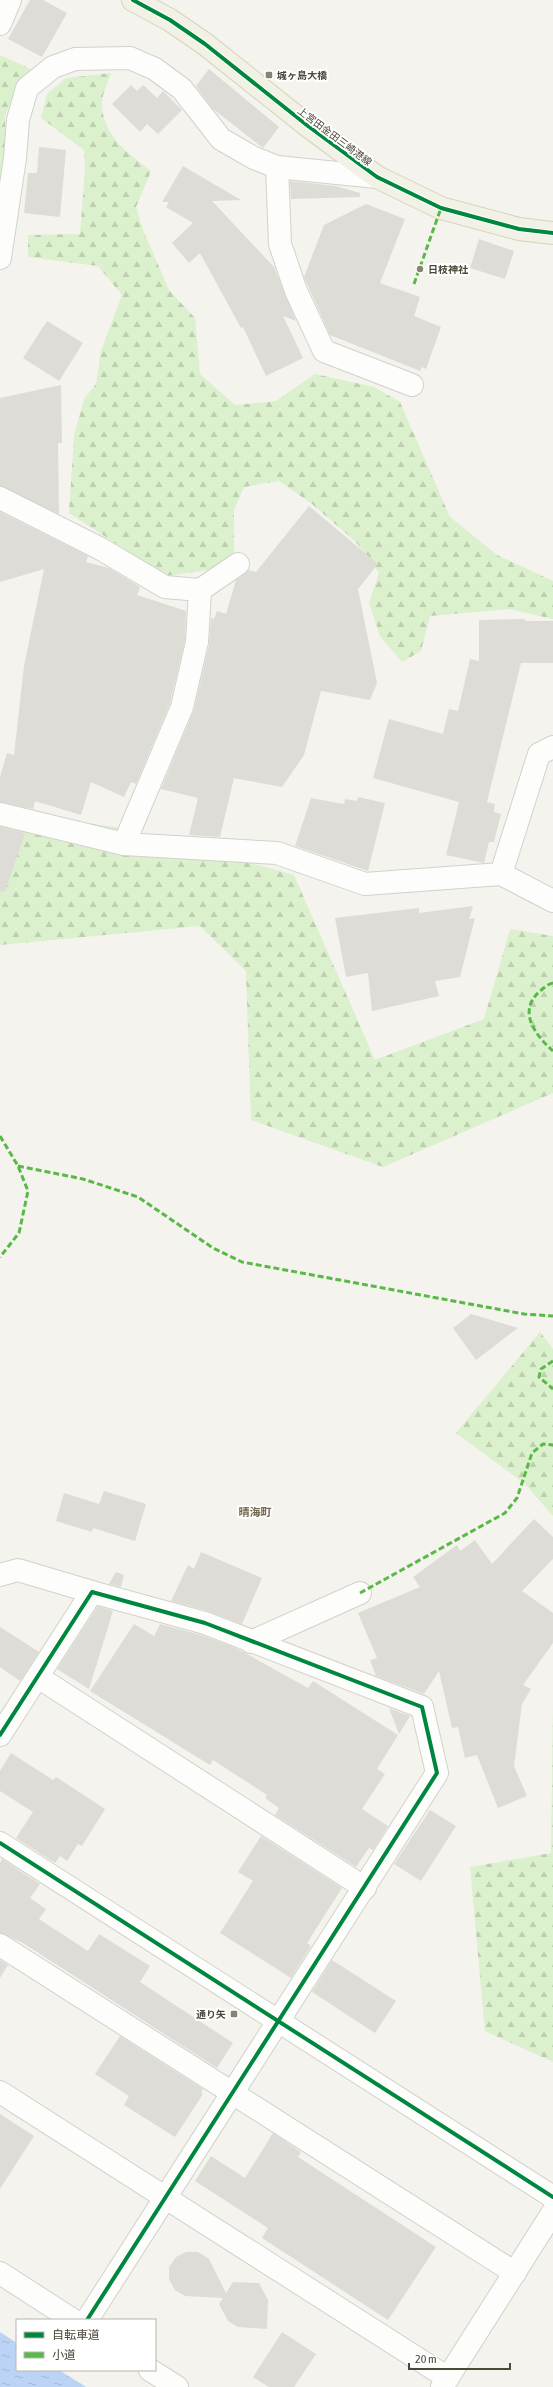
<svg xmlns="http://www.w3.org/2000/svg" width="553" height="2387" viewBox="0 0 553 2387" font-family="'Asap Condensed','Noto Sans JP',sans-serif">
<defs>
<pattern id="forest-firs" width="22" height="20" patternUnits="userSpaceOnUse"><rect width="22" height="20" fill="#dbf0cc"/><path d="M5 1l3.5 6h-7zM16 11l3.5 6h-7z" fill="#becfb0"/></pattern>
<pattern id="water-ripples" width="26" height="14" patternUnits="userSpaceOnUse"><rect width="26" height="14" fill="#bbd4f5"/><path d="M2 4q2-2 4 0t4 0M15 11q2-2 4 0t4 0" fill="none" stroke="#a2b7d3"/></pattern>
</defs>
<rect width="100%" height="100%" fill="#f4f3ee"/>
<g fill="url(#forest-firs)">
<path d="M 0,55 L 33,70 L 16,89 L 5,116 L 6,160 L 0,191 Z"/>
<path d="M 111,73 C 108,82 102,94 102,103 C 102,136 128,153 151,171 L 136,207 L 143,230 L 169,290 L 195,318 L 200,374 L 235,405 L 276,401 L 315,374 L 374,387 L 400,402 L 450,517 L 497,555 L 553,581 L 553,619 L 510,609 L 430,616 L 421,651 L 402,662 L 380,636 L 369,603 L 379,573 L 356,542 L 312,504 L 279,481 L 244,487 L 234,510 L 234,552 L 215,569 L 166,576 L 69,513 L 74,436 L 84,399 L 96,384 L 101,351 L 122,295 L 98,266 L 28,257 L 28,235 L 80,234 L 85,170 L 84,150 L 41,118 L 47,94 L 66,78 Z"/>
<path d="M 0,811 L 122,828 L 294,875 L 375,1060 L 484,1019 L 510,929 L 553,936 L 553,1093 L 383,1167 L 251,1120 L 246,971 L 200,926 L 0,945 Z"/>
<path d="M 540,1332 L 553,1349 L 553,1516 L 524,1483 L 456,1433 Z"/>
<path d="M 553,1701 L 553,2062 L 485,2031 L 470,1867 L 551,1853 Z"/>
</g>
<path fill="url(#water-ripples)" d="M 0,2332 L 17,2343 L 17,2370 L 59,2370 L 86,2387 L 0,2387 Z"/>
<g fill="#dedcd6">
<path d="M 30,0 L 43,0 L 67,13 L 42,57 L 8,39 Z"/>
<path d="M 209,69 L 279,127 L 263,148 L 213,109 L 196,86 Z"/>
<path d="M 131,85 L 137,91 L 143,85 L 157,98 L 163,91 L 182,110 L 158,134 L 147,124 L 140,132 L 112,104 Z"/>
<path d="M 39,147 L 66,150 L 60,217 L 24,213 L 28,173 L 37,173 Z"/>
<path d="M 183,166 L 241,200 L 212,201 L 274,267 L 296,321 L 283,316 L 303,358 L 266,376 L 243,327 L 241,328 L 200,253 L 189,263 L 172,243 L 193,223 L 166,207 L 169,202 L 162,202 Z"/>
<path d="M 290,181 L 336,186 L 360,193 L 360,197 L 291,199 Z"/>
<path d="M 366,204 L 405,219 L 380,283 L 420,297 L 414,316 L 441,327 L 426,369 L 422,367 L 420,371 L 330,335 L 304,277 L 324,225 Z"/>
<path d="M 479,239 L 514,251 L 505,279 L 470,268 Z"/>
<path d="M 47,321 L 83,343 L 59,381 L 23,358 Z"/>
<path d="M 61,385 L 62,443 L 58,443 L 59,514 L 0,486 L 0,398 Z"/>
<path d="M 309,506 L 378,564 L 358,589 L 377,683 L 370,700 L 321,691 L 304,755 L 282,787 L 234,778 L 220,837 L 189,835 L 198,798 L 161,789 L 194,710 L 209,645 L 211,618 L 214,619 L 217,611 L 226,614 L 236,580 L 249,570 L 256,572 Z"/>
<path d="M 0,512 L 88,556 L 86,562 L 109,568 L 140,587 L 137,595 L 186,611 L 185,640 L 170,703 L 136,784 L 131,782 L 124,797 L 91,782 L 81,815 L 35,801 L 33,809 L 0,802 L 0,777 L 7,753 L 14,755 L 24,666 L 44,569 L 0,582 Z"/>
<path d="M 525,619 L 525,621 L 553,621 L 553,663 L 521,663 L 487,802 L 495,804 L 494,812 L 501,814 L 494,842 L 489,842 L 484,863 L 446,855 L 459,802 L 373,778 L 389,719 L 443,734 L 449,709 L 458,711 L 470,659 L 479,661 L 479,620 Z"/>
<path d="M 358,797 L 385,803 L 368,871 L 295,846 L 311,798 L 344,804 L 345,799 L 357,801 Z"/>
<path d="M 0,827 L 25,833 L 5,892 L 0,891 Z"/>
<path d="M 473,906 L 469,919 L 475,918 L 460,977 L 435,981 L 439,996 L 372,1011 L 368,973 L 346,977 L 335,918 L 419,908 L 419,913 Z"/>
<path d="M 471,1314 L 518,1328 L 476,1360 L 453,1328 Z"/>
<path d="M 104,1491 L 146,1504 L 135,1541 L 93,1528 L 92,1532 L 56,1521 L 64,1493 L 99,1504 Z"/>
<path d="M 534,1519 L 553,1537 L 553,1559 L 522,1591 L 553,1613 L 553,1643 L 523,1685 L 531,1689 L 522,1704 L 514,1766 L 527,1796 L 498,1808 L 477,1755 L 465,1758 L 458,1727 L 452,1728 L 439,1671 L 424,1694 L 376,1676 L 370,1660 L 377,1658 L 358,1613 L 420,1587 L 413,1577 L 457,1545 L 460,1551 L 475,1540 L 492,1564 Z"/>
<path d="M 201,1552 L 262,1578 L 242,1624 L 208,1611 L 171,1601 L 188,1565 L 194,1569 Z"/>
<path d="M 116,1572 L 124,1575 L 121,1587 L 109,1584 Z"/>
<path d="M 98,1606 L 113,1611 L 89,1689 L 57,1669 Z"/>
<path d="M 134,1624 L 154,1636 L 160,1624 L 201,1635 L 236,1648 L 308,1688 L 313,1681 L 398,1735 L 377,1769 L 385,1774 L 362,1809 L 388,1826 L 373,1850 L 369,1848 L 356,1867 L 275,1815 L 279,1808 L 265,1798 L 267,1795 L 213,1760 L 210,1765 L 90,1691 Z"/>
<path d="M 0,1627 L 39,1652 L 20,1681 L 0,1667 Z"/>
<path d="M 389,1708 L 410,1716 L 399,1734 Z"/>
<path d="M 11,1753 L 53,1780 L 56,1777 L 105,1809 L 82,1846 L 78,1844 L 67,1861 L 60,1856 L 55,1863 L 16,1838 L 33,1812 L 0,1791 L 0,1771 Z"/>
<path d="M 430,1810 L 456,1826 L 421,1881 L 394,1864 Z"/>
<path d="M 261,1836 L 342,1888 L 307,1943 L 311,1946 L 291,1978 L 220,1933 L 253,1881 L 238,1872 Z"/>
<path d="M 2,1859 L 40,1884 L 30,1898 L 46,1909 L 39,1919 L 88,1951 L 99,1934 L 150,1966 L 140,1982 L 233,2043 L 217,2068 L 23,1943 L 0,1933 L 0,1863 Z"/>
<path d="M 0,1960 L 8,1965 L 0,1978 Z"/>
<path d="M 332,1960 L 396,2001 L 375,2033 L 312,1992 Z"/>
<path d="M 120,2036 L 203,2089 L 201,2093 L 203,2094 L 175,2137 L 124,2105 L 129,2096 L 95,2074 Z"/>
<path d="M 0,2114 L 34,2136 L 0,2189 Z"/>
<path d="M 273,2133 L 301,2152 L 298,2157 L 436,2247 L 388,2320 L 262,2238 L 268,2228 L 195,2181 L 211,2156 L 245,2178 Z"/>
<path d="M 186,2252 L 198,2252 L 209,2259 L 226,2293 L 233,2282 L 259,2283 L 268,2300 L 267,2329 L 238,2327 L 228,2321 L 219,2304 L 223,2298 L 185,2296 L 175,2290 L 169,2279 L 169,2267 L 176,2257 Z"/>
<path d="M 282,2332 L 316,2354 L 294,2387 L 269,2387 L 253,2377 Z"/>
</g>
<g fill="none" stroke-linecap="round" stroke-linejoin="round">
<g stroke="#d2d1cb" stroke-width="24">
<g id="minor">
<path d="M 0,24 L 10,0"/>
<path d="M 277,167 L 280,244 L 296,291 L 324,351 L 412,385"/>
<path d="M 0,258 L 15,158 L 18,120 L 27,88 L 53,67 L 75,59 L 130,58 L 155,69 L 182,89 L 221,139 L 254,158 L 277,167 L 377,177"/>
<path d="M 0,498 L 101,549 L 165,587 L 200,590"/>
<path d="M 0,814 L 124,844 L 277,853 L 365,884 L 501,874 L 553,901"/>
<path d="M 124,844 L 182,707 L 197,642 L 200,590 L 238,564"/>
<path d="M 501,874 L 539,754 L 553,747"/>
<path d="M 0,1575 L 18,1570 L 92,1592"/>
<path d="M 251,1642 L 360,1593"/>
<path d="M 38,1677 L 365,1888"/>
<path d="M 0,1735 L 92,1592 L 205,1623 L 422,1707 L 437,1773 L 87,2320"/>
<path d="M 0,1843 L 553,2197"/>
<path d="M 0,1945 L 515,2273"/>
<path d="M 0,2092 L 448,2378"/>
<path d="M 0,2273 L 73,2320"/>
<path d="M 150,2370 L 177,2387"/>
<path d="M 442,2387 L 553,2212"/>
</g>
</g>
<g stroke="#d8d4b9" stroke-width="24">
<path id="major" d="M 133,0 L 170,20 L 205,44 L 308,126 L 377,177 L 441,208 L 519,229 L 553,233"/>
</g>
<use href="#minor" stroke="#fdfdfc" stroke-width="22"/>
<use href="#major" stroke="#f2f1e6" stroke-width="22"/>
<g stroke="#58b947" stroke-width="3" stroke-dasharray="6 3" stroke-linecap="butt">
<path d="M 414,284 L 441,208"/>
<path d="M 553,983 C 548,984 544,988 540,991 C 517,1011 535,1035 553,1051"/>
<path d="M 0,1136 L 18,1166 L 28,1191 L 19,1233 L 0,1257"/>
<path d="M 18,1166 L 83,1179 L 138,1197 L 213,1248 L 242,1262 L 524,1314 L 553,1316"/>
<path d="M 553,1361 L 541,1369 L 539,1377 L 553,1389"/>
<path d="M 360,1593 L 505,1513 L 517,1498 L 532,1453 L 543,1444 L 553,1445"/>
</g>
<g stroke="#fff" stroke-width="6">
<g id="cycleway">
<path d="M 133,0 L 170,20 L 205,44 L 308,126 L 377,177 L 441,208 L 519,229 L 553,233"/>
<path d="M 0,1735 L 92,1592 L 205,1623 L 422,1707 L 437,1773 L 87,2320"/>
<path d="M 0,1843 L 553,2197"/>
</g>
</g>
<use href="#cycleway" stroke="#00873e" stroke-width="4"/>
</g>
<g fill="#878377" stroke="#fff" stroke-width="1.5">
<rect x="265" y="71" width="8" height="8" rx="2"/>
<circle cx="420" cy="269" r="4"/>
<rect x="230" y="2010" width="8" height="8" rx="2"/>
</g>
<g text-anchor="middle" stroke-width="4" stroke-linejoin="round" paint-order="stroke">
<g font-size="10" font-weight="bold" fill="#4c4737" stroke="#fff" text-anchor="start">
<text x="277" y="79">城ヶ島大橋</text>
<text x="428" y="273">日枝神社</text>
<text x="226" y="2018" text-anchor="end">通り矢</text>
</g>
<g font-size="10" fill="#4c4737" stroke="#fff">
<text transform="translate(335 136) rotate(37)" y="4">上宮田金田三崎港線</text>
</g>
<g font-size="11" font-weight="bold" fill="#70684d" stroke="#fff">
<text x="255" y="1516">晴海町</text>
</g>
</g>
<rect x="16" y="2319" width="140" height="52" fill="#ffffff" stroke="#b7b5af"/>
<rect x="24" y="2332" width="20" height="6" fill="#00873e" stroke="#b7b5af"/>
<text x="52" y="2339" font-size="12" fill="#4c4737">自転車道</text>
<rect x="24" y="2352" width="20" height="6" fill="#58b947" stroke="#b7b5af"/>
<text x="52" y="2359" font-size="12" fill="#4c4737">小道</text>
<path d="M409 2363v6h101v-6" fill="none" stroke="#4c4737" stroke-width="2"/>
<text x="415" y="2363" font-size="12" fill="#4c4737" stroke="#ffffff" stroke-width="3" paint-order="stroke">20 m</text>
</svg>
